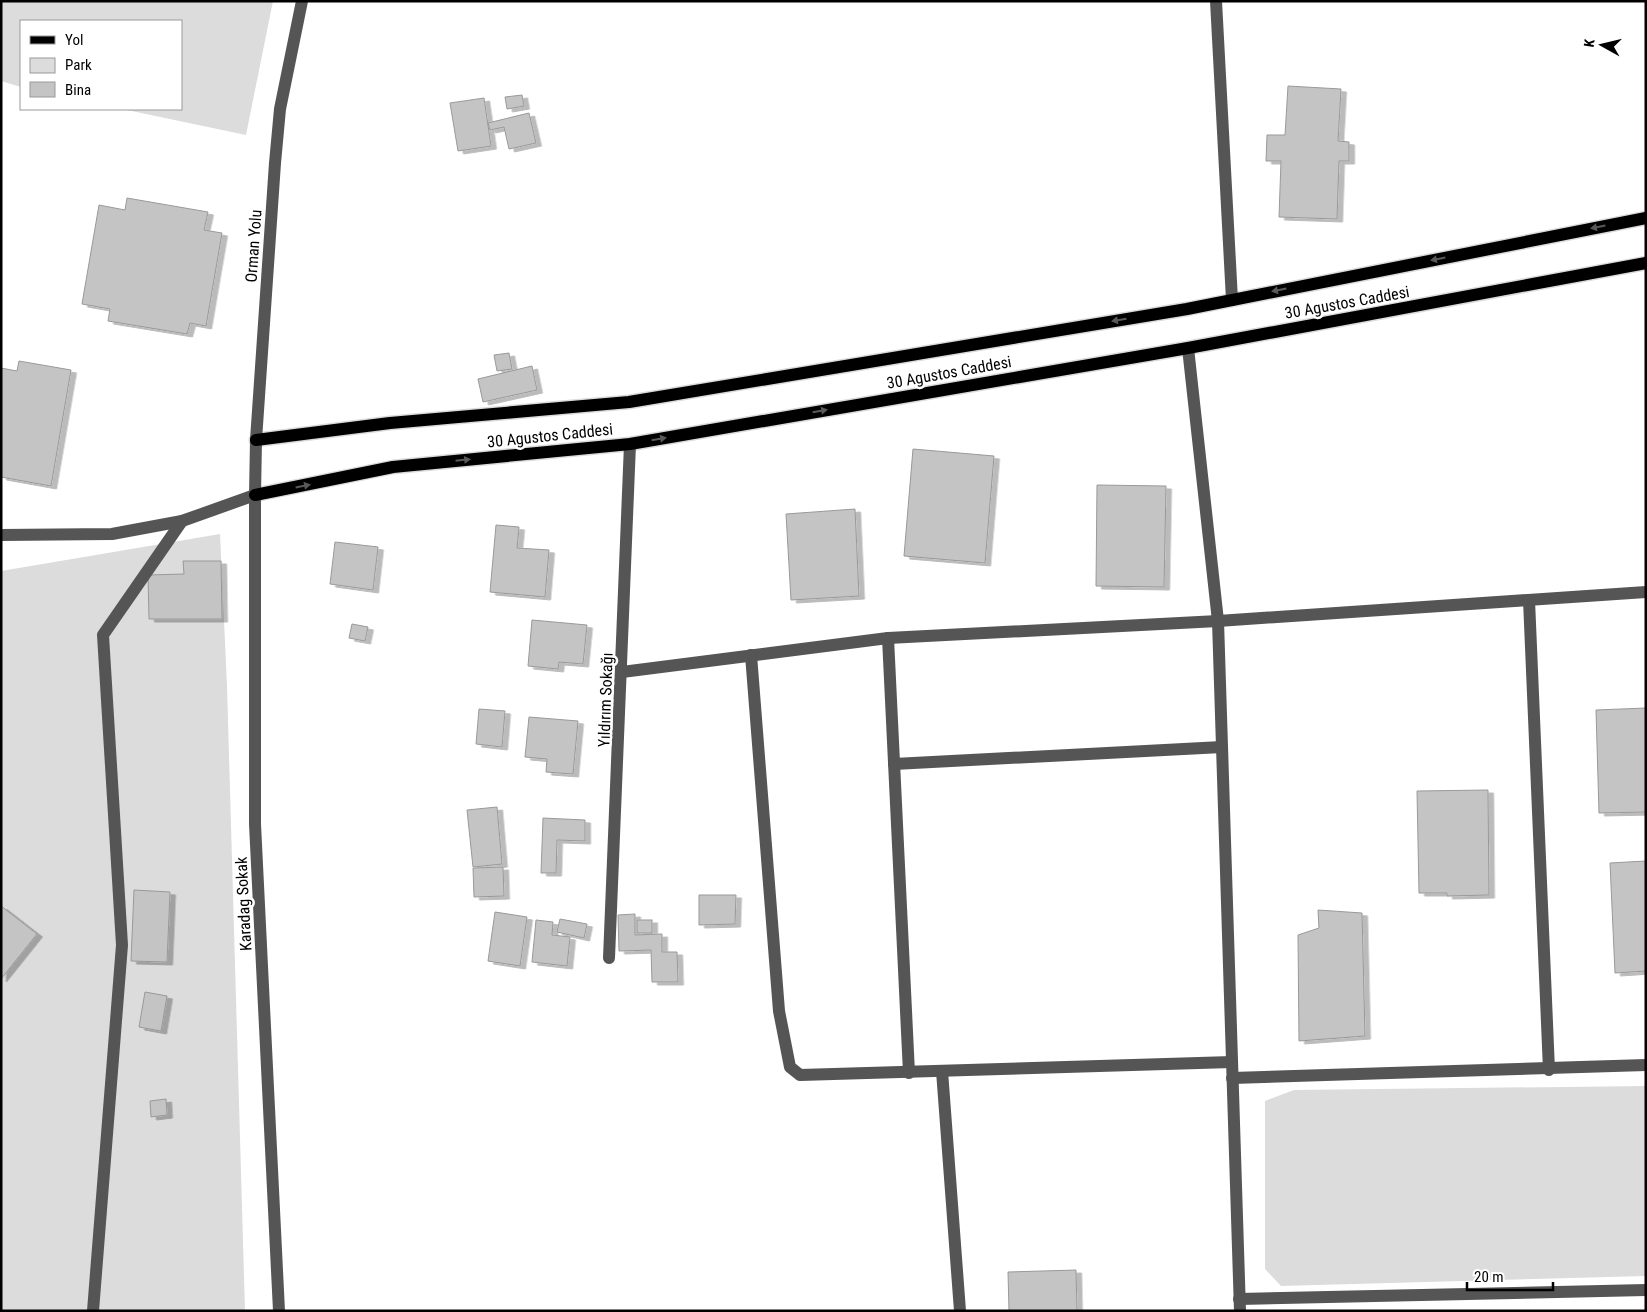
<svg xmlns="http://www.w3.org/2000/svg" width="1647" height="1312" viewBox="0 0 1647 1312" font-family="'Roboto Condensed',sans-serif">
<defs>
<filter id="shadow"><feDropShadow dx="5.5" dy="3" stdDeviation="0" flood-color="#0004"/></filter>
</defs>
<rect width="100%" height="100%" fill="#fff"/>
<g fill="#dcdcdc">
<path d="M 1,1 L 273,1 L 246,135 L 122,109 L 181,109 L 181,21 L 21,21 L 21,87 L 1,81 Z"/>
<path d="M 220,534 L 227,686 L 245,1311 L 1,1311 L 1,571 Z"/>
<path d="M 1646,1086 L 1646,1276 L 1281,1286 L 1265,1269 L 1265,1101 L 1294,1090 Z"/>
</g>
<g fill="#c4c4c4" stroke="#999" filter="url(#shadow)">
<path d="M 1288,86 L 1341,89 L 1338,141 L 1349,142 L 1349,161 L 1339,161 L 1337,219 L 1279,217 L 1281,161 L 1266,161 L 1267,135 L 1285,135 Z"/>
<path d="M 522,95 L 524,106 L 507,109 L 505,97 Z"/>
<path d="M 484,98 L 491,146 L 458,151 L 450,103 Z"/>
<path d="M 529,113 L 536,143 L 509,149 L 504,127 L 490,130 L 488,123 Z"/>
<path d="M 127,198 L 208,212 L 204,230 L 222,233 L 206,326 L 190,323 L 187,334 L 108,321 L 110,309 L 82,304 L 99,205 L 125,210 Z"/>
<path d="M 509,353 L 512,369 L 497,371 L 494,355 Z"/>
<path d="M 19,361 L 71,370 L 51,486 L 1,477 L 1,368 L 17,371 Z"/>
<path d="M 532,366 L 537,390 L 483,402 L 478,379 Z"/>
<path d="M 913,449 L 994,456 L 985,563 L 904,556 Z"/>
<path d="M 1097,485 L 1166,486 L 1164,587 L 1096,586 Z"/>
<path d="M 855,509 L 859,596 L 791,600 L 786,514 Z"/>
<path d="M 496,525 L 519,527 L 517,548 L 549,550 L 545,597 L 490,592 Z"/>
<path d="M 335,542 L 378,547 L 373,590 L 330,584 Z"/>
<path d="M 183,561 L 221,561 L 222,619 L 149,619 L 148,575 L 184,574 Z"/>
<path d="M 532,620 L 587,625 L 583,664 L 559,662 L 558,669 L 528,666 Z"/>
<path d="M 352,624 L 368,627 L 365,641 L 349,638 Z"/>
<path d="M 1646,708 L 1646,812 L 1599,813 L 1596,710 Z"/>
<path d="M 479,709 L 505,711 L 502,747 L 476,744 Z"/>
<path d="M 529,717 L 578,721 L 573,774 L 546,772 L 547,759 L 525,757 Z"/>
<path d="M 1488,790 L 1489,895 L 1447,896 L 1447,893 L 1419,893 L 1417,791 Z"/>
<path d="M 497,807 L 502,864 L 473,867 L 467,810 Z"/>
<path d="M 543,818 L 585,820 L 585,841 L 557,840 L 556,873 L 541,873 Z"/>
<path d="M 1646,861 L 1646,971 L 1615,973 L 1610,863 Z"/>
<path d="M 503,867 L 504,896 L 474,897 L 473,868 Z"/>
<path d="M 134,890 L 170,892 L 167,962 L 131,961 Z"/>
<path d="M 699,895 L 736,895 L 735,924 L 699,925 Z"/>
<path d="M 1,906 L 37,934 L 1,979 Z"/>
<path d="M 1318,910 L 1362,913 L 1365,1036 L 1299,1041 L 1298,935 L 1319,928 Z"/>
<path d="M 495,912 L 527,917 L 520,966 L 488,961 Z"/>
<path d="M 635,914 L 635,935 L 662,934 L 662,952 L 677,952 L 678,982 L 652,982 L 651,950 L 619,951 L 618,915 Z"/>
<path d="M 560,919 L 587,924 L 584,938 L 557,932 Z"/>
<path d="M 536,920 L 553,922 L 552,935 L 570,937 L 567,966 L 532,962 Z"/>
<rect x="637" y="920" width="15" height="13"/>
<path d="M 145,992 L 167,996 L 161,1031 L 139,1027 Z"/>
<path d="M 166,1099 L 167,1115 L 151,1117 L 150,1101 Z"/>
<path d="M 1076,1270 L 1077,1311 L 1009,1311 L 1008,1272 Z"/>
</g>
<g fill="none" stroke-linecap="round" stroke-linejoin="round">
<g stroke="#dbdbdb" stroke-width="15">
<g id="major">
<path d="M 256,440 L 390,423 L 629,402 L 1187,309 L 1646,218"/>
<path d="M 255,495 L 393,467 L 630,444 L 1188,348 L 1646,263"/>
</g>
</g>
<g stroke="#555" stroke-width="12">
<path d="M 1216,1 L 1232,300"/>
<path d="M 1188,348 L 1218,621 L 1240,1311"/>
<path d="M 1,535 L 112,534 L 182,521"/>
<path d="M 1529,600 L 1549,1070"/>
<path d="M 888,638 L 909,1073"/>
<path d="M 751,655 L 779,1011 L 790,1067 L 800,1075 L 1232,1062"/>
<path d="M 622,672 L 888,638 L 1218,621 L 1646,592"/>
<path d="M 894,764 L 1222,747"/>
<path d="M 609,958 L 630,444"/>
<path d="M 942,1071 L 960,1311"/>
<path d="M 1232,1078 L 1646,1065"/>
<path d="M 1239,1299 L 1646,1290"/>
<path d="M 93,1311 L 122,945 L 103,635 L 182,521 L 255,495"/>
<path d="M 279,1311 L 255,824 L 255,495 L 256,440 L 275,163 L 280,109 L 302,1"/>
</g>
<use href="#major" stroke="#000" stroke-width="12"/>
</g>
<defs><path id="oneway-solid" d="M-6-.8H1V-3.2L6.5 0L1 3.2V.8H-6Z" transform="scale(1.25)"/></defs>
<g fill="#595959">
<use href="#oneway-solid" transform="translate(1598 227) rotate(169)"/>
<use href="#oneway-solid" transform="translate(1438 259) rotate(169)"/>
<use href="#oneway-solid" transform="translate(1279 290) rotate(169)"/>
<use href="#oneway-solid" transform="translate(1119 320) rotate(171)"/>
<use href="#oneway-solid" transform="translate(820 411) rotate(-10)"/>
<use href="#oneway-solid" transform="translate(659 439) rotate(-10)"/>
<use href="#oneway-solid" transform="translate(463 460) rotate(-6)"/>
<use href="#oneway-solid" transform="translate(303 486) rotate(-11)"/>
</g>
<g text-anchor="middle" stroke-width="5" stroke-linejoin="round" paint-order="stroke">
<g font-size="16" fill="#000" stroke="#fff">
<text transform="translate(253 246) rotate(-86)" y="6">Orman Yolu</text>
<text transform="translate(1347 302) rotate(-10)" y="6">30 Agustos Caddesi</text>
<text transform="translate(949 372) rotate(-10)" y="6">30 Agustos Caddesi</text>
<text transform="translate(550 435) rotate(-6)" y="6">30 Agustos Caddesi</text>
<text transform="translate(605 700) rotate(-88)" y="6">Yıldırım Sokağı</text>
<text transform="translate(243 904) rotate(-93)" y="6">Karadag Sokak</text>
</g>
</g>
<rect width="1647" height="1312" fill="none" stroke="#000000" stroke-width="5"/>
<rect x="20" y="20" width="162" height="90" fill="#ffffff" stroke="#999999"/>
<rect x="30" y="36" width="25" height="8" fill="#000000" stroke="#999999"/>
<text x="65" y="45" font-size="15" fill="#000000">Yol</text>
<rect x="30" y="58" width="25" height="15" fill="#dcdcdc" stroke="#999999"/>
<text x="65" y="70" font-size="15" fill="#000000">Park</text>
<rect x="30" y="82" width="25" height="15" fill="#c4c4c4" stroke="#999999"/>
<text x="65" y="95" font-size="15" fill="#000000">Bina</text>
<g transform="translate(1602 45) rotate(278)" stroke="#ffffff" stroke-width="4" paint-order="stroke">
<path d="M0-4L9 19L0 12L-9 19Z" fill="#000000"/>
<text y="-8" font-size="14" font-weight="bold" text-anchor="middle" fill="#000000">K</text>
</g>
<path d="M1467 1282v8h86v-8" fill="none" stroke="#000000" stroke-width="2.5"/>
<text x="1474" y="1282" font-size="15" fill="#000000" stroke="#ffffff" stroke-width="4" paint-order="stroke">20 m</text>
</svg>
